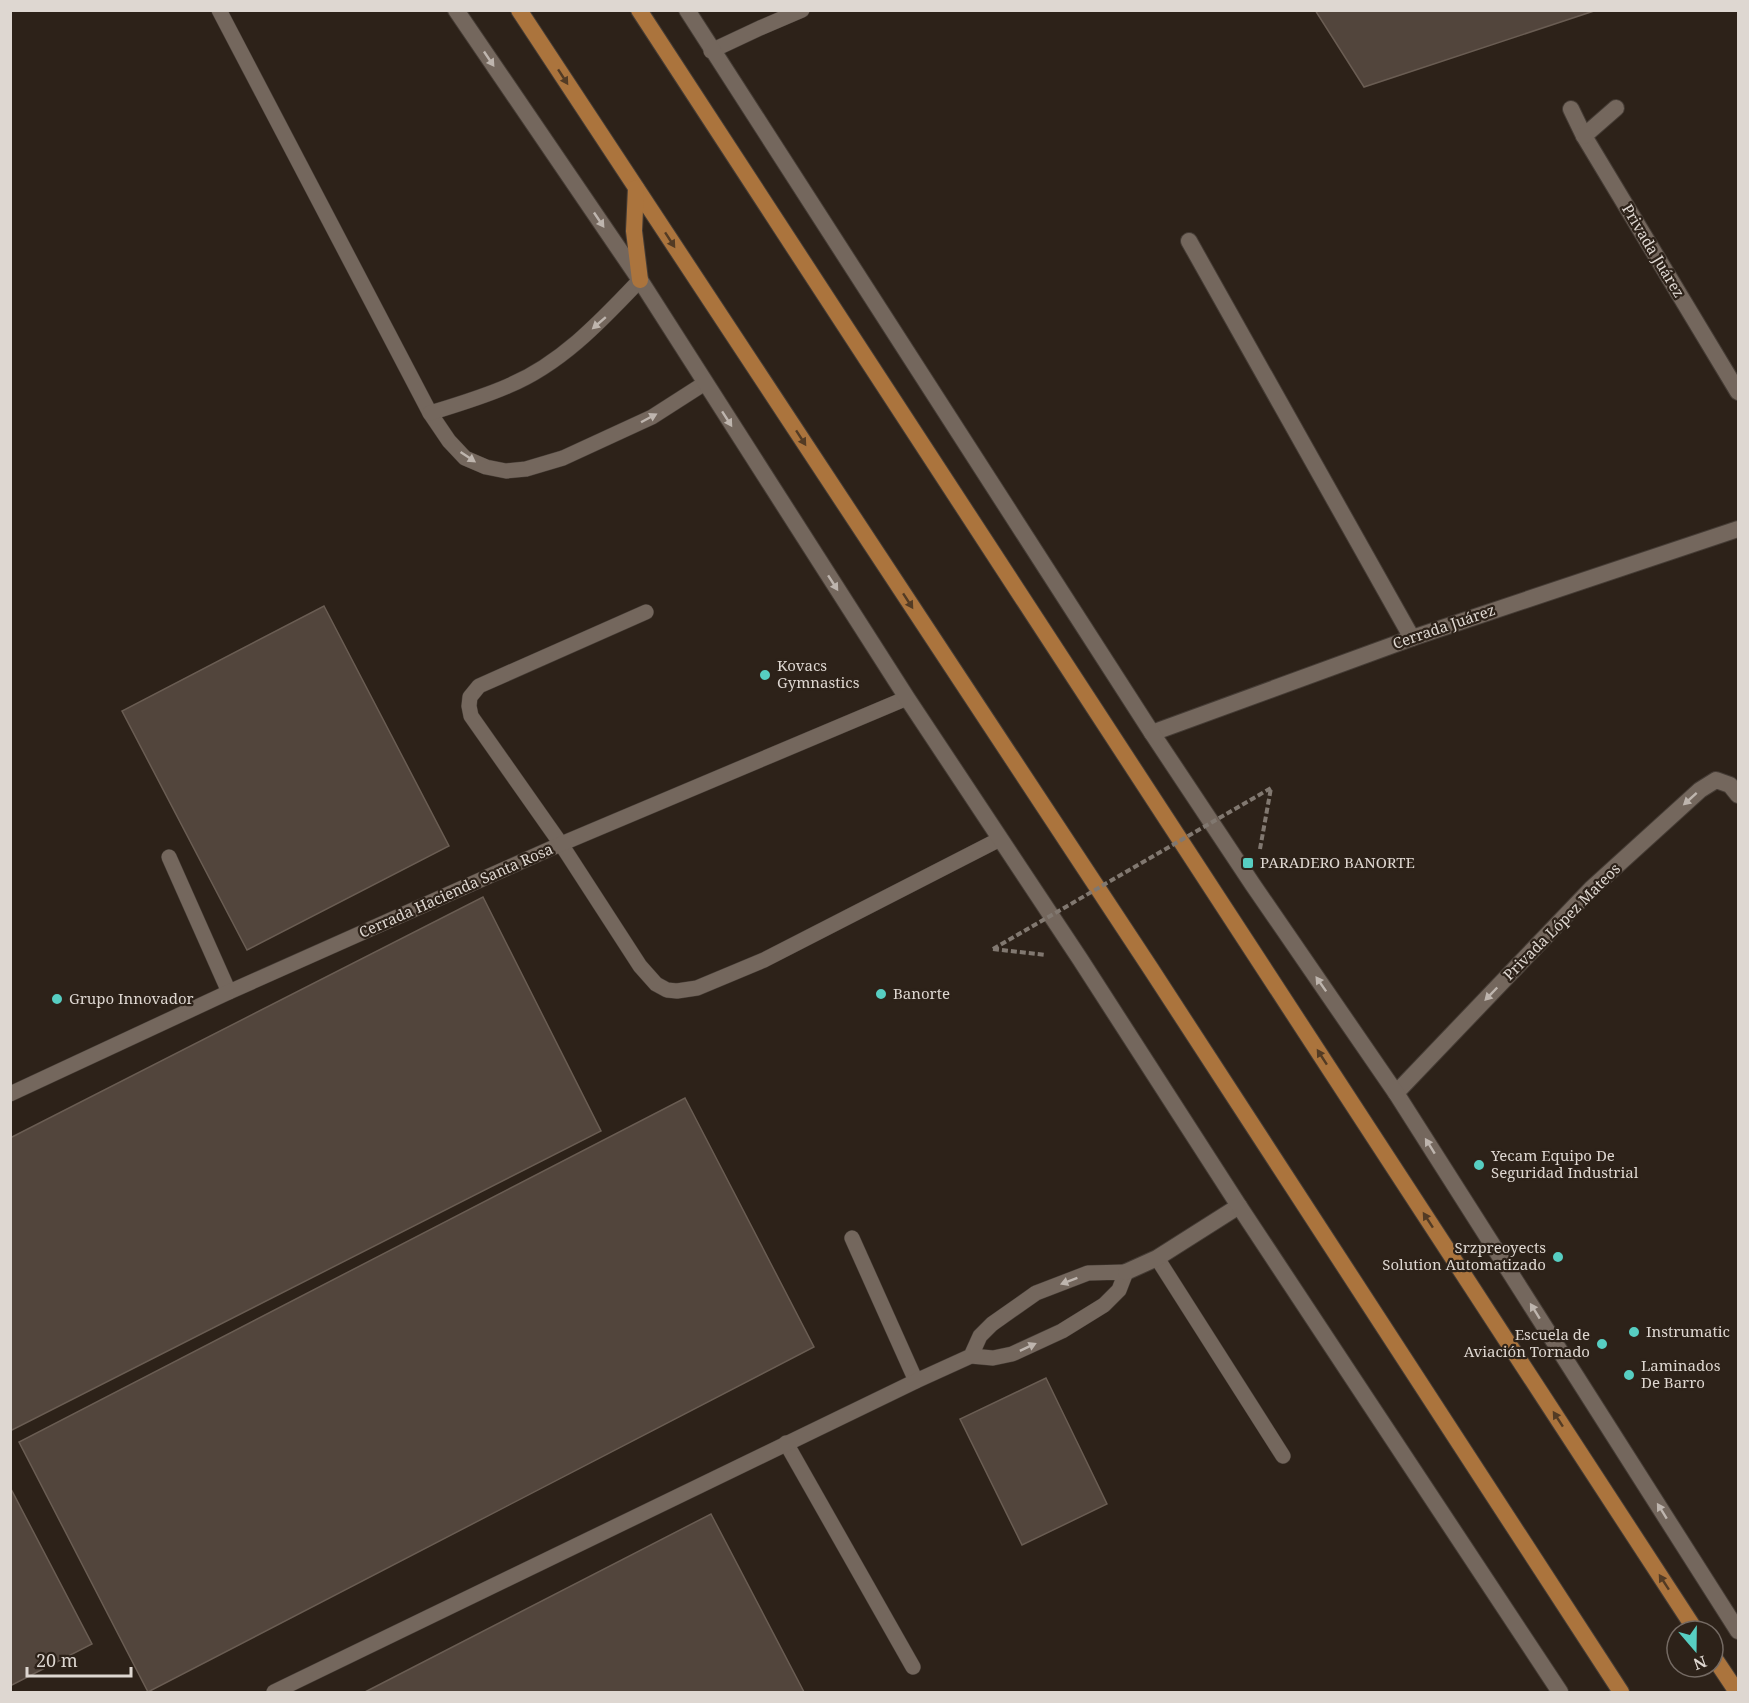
<svg xmlns="http://www.w3.org/2000/svg" width="1749" height="1703" viewBox="0 0 1749 1703" font-family="'Noto Serif',serif">
<rect width="100%" height="100%" fill="#2d2219"/>
<g fill="#52453c" stroke="#6a5d53" stroke-width="1.5">
<path d="M 1315,10 L 1597,10 L 1364,87 Z"/>
<path d="M 324,606 L 449,846 L 247,950 L 122,711 Z"/>
<path d="M 483,897 L 601,1131 L 10,1431 L 10,1138 Z"/>
<path d="M 685,1098 L 814,1347 L 148,1692 L 19,1442 Z"/>
<path d="M 1046,1378 L 1107,1504 L 1022,1545 L 960,1419 Z"/>
<path d="M 10,1487 L 92,1644 L 10,1686 Z"/>
<path d="M 711,1514 L 804,1692 L 365,1692 Z"/>
</g>
<g fill="none" stroke-linecap="round" stroke-linejoin="round">
<g stroke="#453c35" stroke-width="16">
<g id="service">
<path d="M 219,10 L 430,413 L 449,441 L 465,458 L 486,467 L 506,471 L 526,469 L 563,458 L 652,417 L 705,383"/>
<path d="M 711,51 L 760,28 L 802,10"/>
<path d="M 430,413 C 456,405 483,397 508,386 C 561,364 601,321 640,280"/>
<path d="M 646,612 L 479,686 L 470,697 L 469,706 L 471,716 L 561,844 L 640,966 L 656,984 L 667,990 L 677,991 L 697,988 L 764,960 L 1000,839"/>
<path d="M 169,857 L 229,992"/>
<path d="M 10,1094 L 229,992 L 561,844 L 907,698"/>
<path d="M 852,1238 L 916,1381"/>
<path d="M 1157,1258 L 1283,1456"/>
<path d="M 786,1443 L 913,1667"/>
<path d="M 274,1692 L 916,1381 L 971,1356 L 993,1358 L 1012,1354 L 1062,1331 L 1104,1305 L 1119,1290 L 1126,1272 L 1088,1273 L 1036,1293 L 992,1324 L 980,1336 L 971,1356"/>
</g>
</g>
<g stroke="#453c35" stroke-width="18">
<g id="minor">
<path d="M 1571,109 L 1584,136 L 1738,392"/>
<path d="M 1584,136 L 1616,108"/>
<path d="M 1189,241 L 1412,638"/>
<path d="M 1152,733 L 1412,638 L 1738,529"/>
<path d="M 1396,1093 L 1591,889 L 1700,790 L 1716,780 L 1730,785 L 1738,795"/>
<path d="M 1126,1272 L 1157,1258 L 1239,1206"/>
</g>
</g>
<g stroke="#453c35" stroke-width="18">
<g id="tertiary">
<path d="M 456,10 L 640,280 L 907,698 L 1080,959 L 1239,1206 L 1560,1692"/>
<path d="M 687,10 L 1152,733 L 1253,885 L 1396,1093 L 1738,1631"/>
</g>
</g>
<g stroke="#453c35" stroke-width="18">
<g id="primary">
<path d="M 519,10 L 1151,969 L 1621,1692"/>
<path d="M 639,10 L 1696,1631"/>
<path d="M 636,188 L 634,231 L 640,280"/>
<path d="M 1713,1656 L 1737,1692"/>
</g>
</g>
<g stroke="#817870" stroke-width="4" stroke-dasharray="6 3" stroke-linecap="butt">
<path d="M 1260,849 L 1271,788"/>
<path d="M 993,949 L 1046,955"/>
</g>
<use href="#service" stroke="#74675d" stroke-width="15"/>
<use href="#minor" stroke="#74675d" stroke-width="16"/>
<use href="#tertiary" stroke="#74675d" stroke-width="16"/>
<use href="#primary" stroke="#ab743d" stroke-width="16"/>
<path stroke="#817870" stroke-width="4" stroke-dasharray="6 3" stroke-linecap="butt" d="M 993,949 L 1271,788"/>
</g>
<defs><path id="oneway-solid" d="M-6-.8H1V-3.2L6.5 0L1 3.2V.8H-6Z" transform="scale(1.5)"/></defs>
<g fill="#beb5ae">
<use href="#oneway-solid" transform="translate(489 59) rotate(56)"/>
<use href="#oneway-solid" transform="translate(599 220) rotate(56)"/>
<use href="#oneway-solid" transform="translate(599 323) rotate(139)"/>
<use href="#oneway-solid" transform="translate(649 418) rotate(-28)"/>
<use href="#oneway-solid" transform="translate(727 419) rotate(57)"/>
<use href="#oneway-solid" transform="translate(468 457) rotate(34)"/>
<use href="#oneway-solid" transform="translate(833 583) rotate(57)"/>
<use href="#oneway-solid" transform="translate(1690 799) rotate(138)"/>
<use href="#oneway-solid" transform="translate(1321 984) rotate(-125)"/>
<use href="#oneway-solid" transform="translate(1491 994) rotate(134)"/>
<use href="#oneway-solid" transform="translate(1430 1146) rotate(-122)"/>
<use href="#oneway-solid" transform="translate(1069 1281) rotate(159)"/>
<use href="#oneway-solid" transform="translate(1535 1311) rotate(-122)"/>
<use href="#oneway-solid" transform="translate(1028 1347) rotate(-25)"/>
<use href="#oneway-solid" transform="translate(1662 1511) rotate(-122)"/>
</g>
<g fill="#533b24">
<use href="#oneway-solid" transform="translate(563 77) rotate(57)"/>
<use href="#oneway-solid" transform="translate(670 240) rotate(57)"/>
<use href="#oneway-solid" transform="translate(801 438) rotate(57)"/>
<use href="#oneway-solid" transform="translate(908 601) rotate(57)"/>
<use href="#oneway-solid" transform="translate(1322 1057) rotate(-123)"/>
<use href="#oneway-solid" transform="translate(1428 1220) rotate(-123)"/>
<use href="#oneway-solid" transform="translate(1558 1419) rotate(-123)"/>
<use href="#oneway-solid" transform="translate(1664 1582) rotate(-123)"/>
</g>
<g fill="#57cec2" stroke="#2d2219" stroke-width="2">
<circle cx="765" cy="675" r="6"/>
<rect x="1242" y="857" width="12" height="12" rx="3"/>
<circle cx="881" cy="994" r="6"/>
<circle cx="57" cy="999" r="6"/>
<circle cx="1479" cy="1165" r="6"/>
<circle cx="1558" cy="1257" r="6"/>
<circle cx="1634" cy="1332" r="6"/>
<circle cx="1602" cy="1344" r="6"/>
<circle cx="1629" cy="1375" r="6"/>
</g>
<g text-anchor="middle" stroke-width="4.5" stroke-linejoin="round" paint-order="stroke">
<g font-size="15" fill="#ded7d1" stroke="#2d2219">
<text transform="translate(1653 251) rotate(59)" y="5">Privada Juárez</text>
<text transform="translate(1444 627) rotate(-19)" y="5">Cerrada Juárez</text>
<text transform="translate(456 891) rotate(-24)" y="5">Cerrada Hacienda Santa Rosa</text>
<text transform="translate(1562 922) rotate(-45)" y="5">Privada López Mateos</text>
</g>
<g font-size="15" fill="#ded7d1" stroke="#2d2219" text-anchor="start">
<text x="777" y="671">Kovacs<tspan x="777" dy="17">Gymnastics</tspan></text>
<text x="1260" y="868">PARADERO BANORTE</text>
<text x="893" y="999">Banorte</text>
<text x="69" y="1004">Grupo Innovador</text>
<text x="1491" y="1161">Yecam Equipo De<tspan x="1491" dy="17">Seguridad Industrial</tspan></text>
<text x="1546" y="1253" text-anchor="end">Srzpreoyects<tspan x="1546" dy="17">Solution Automatizado</tspan></text>
<text x="1646" y="1337">Instrumatic</text>
<text x="1590" y="1340" text-anchor="end">Escuela de<tspan x="1590" dy="17">Aviación Tornado</tspan></text>
<text x="1641" y="1371">Laminados<tspan x="1641" dy="17">De Barro</tspan></text>
</g>
</g>
<rect width="1749" height="1703" fill="none" stroke="#ded7d1" stroke-width="24"/>
<g transform="translate(1695 1649) rotate(160)"><circle r="28" fill="#2d2219" stroke="#746a63" stroke-width="1.5"/>
<path d="M0-4.5L10 22L0 15L-10 22Z" fill="#57cec2"/>
<text y="-9" font-size="16" font-weight="bold" text-anchor="middle" fill="#ded7d1">N</text>
</g>
<path d="M27 1667v9h104v-9" fill="none" stroke="#ded7d1" stroke-width="3"/>
<text x="36" y="1667" font-size="18" fill="#ded7d1" stroke="#2d2219" stroke-width="4.5" paint-order="stroke">20 m</text>
</svg>
